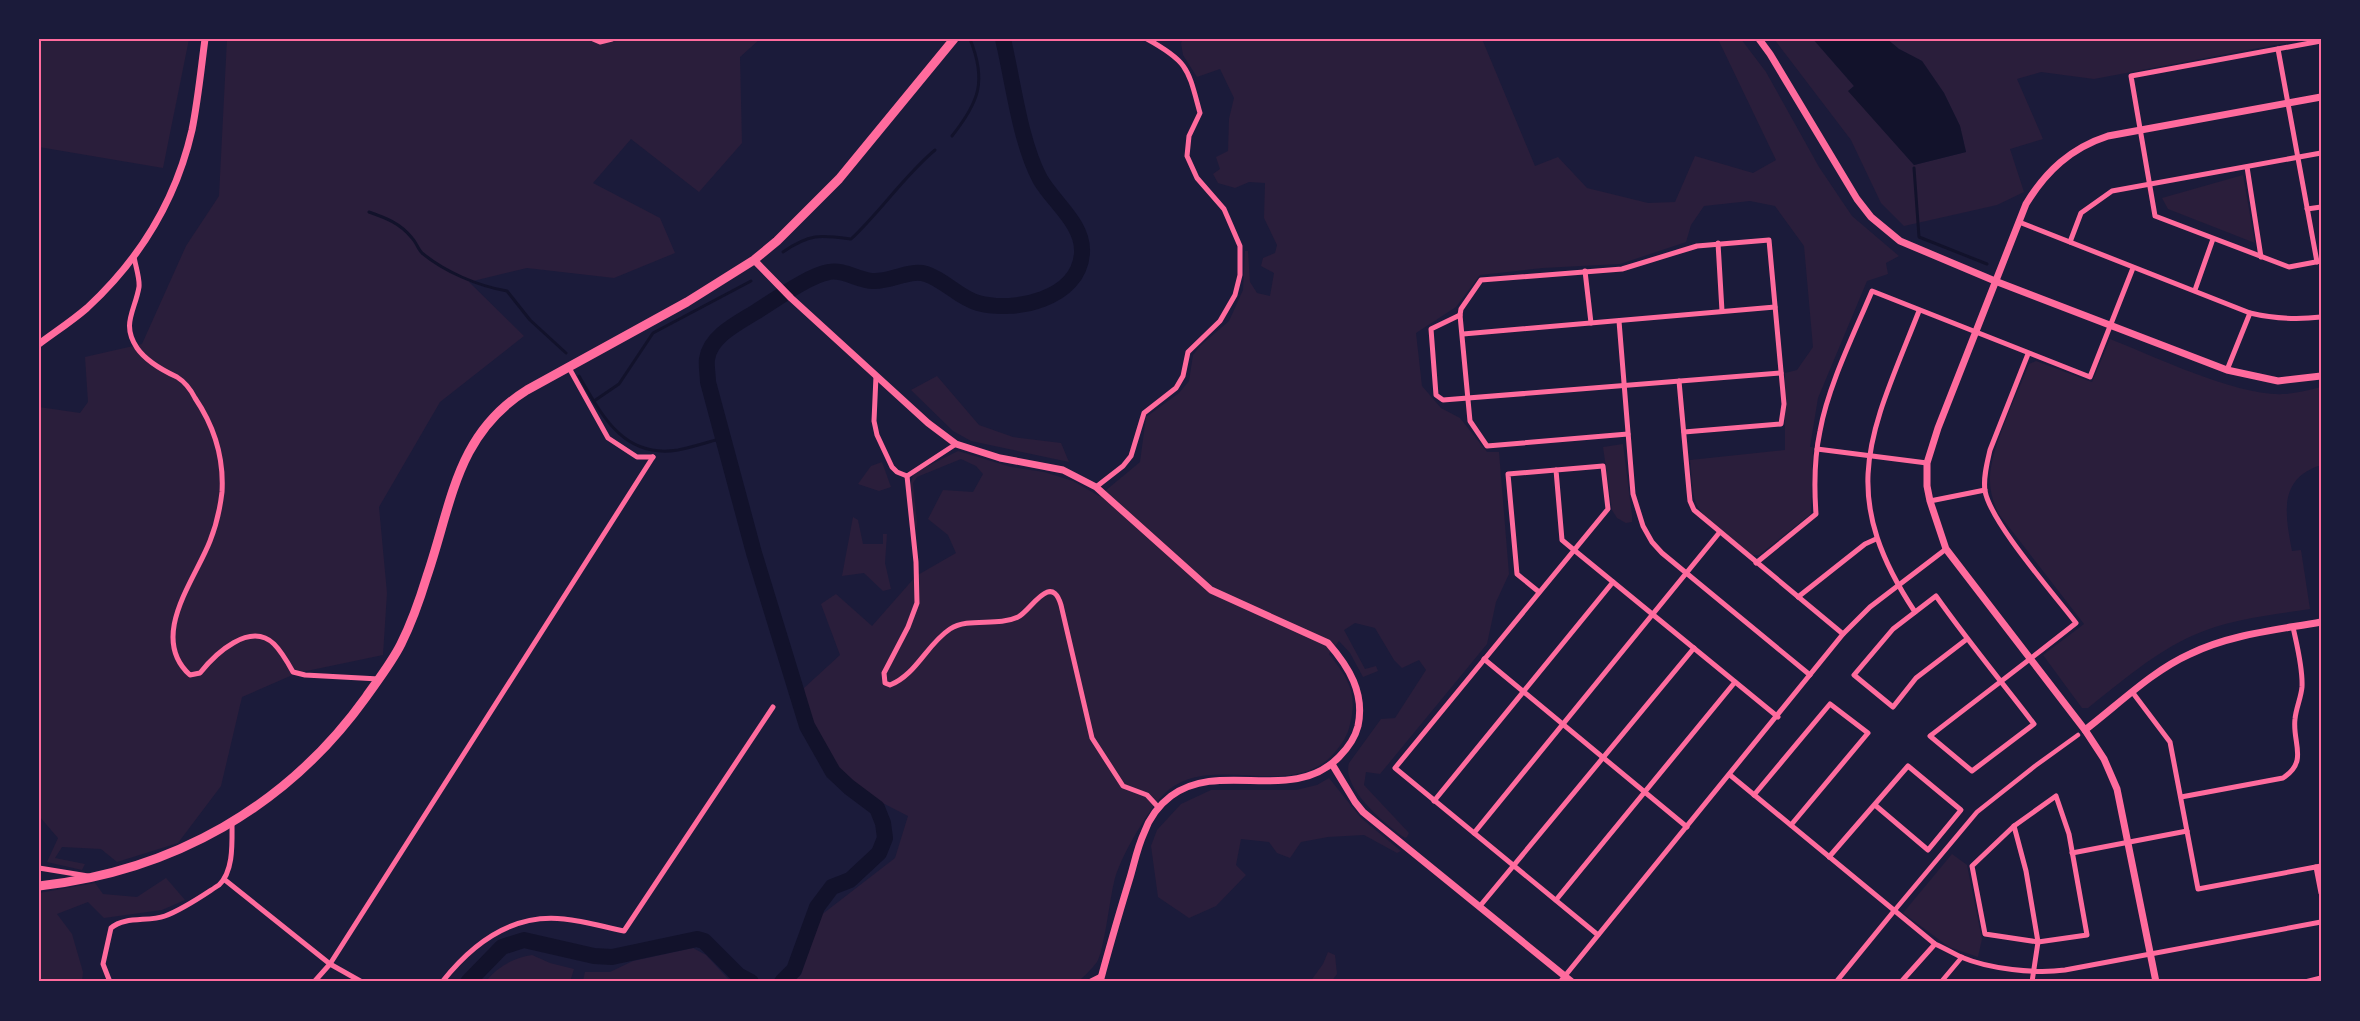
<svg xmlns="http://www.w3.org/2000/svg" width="2360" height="1021" viewBox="0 0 2360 1021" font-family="'DejaVu Sans',sans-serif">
<rect width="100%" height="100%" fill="#1b1b3a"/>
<g fill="#2a1e3b">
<path d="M 39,39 L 189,39 L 163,168 L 39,147 Z"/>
<path d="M 227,39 L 760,39 L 740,57 L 742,143 L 699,192 L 631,139 L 593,183 L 660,218 L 675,253 L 614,278 L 527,268 L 469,282 L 524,336 L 440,402 L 379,507 L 387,593 L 383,655 L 297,673 L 242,697 L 221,786 L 178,843 L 117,862 L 101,849 L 62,847 L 55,858 L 85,864 L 82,870 L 47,862 L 58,838 L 39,816 L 39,407 L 80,413 L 88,402 L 85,357 L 142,344 L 186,246 L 219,196 Z"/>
<path d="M 1183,39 L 1482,39 L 1535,166 L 1558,157 L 1587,188 L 1648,203 L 1675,202 L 1695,156 L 1753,173 L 1776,160 L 1718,39 L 1741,39 L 1766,72 L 1819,167 L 1852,216 L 1899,256 L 1886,263 L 1888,274 L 1867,281 L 1818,398 L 1810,447 L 1813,447 L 1811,514 L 1759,555 L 1752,555 C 1738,544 1701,518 1696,503 C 1691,490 1692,473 1690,460 L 1785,450 L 1785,373 L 1797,370 L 1813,347 L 1804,246 L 1775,206 L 1750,201 L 1704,206 L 1691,225 L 1686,242 L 1620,264 L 1543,268 L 1480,275 L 1456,307 L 1416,333 L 1422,386 L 1441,408 L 1460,418 L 1487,452 L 1499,452 L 1509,574 L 1496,602 L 1487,644 L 1380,774 L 1366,772 L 1364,785 L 1409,833 L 1407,837 L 1405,838 C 1386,825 1341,788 1349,763 L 1381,719 L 1395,718 L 1426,670 L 1419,660 L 1402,668 L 1394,660 L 1375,628 L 1355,623 L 1344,630 L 1365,669 L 1376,666 L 1378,671 L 1363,677 L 1350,653 L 1339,641 L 1329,654 C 1348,678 1358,693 1350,724 C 1348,735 1342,744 1335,752 C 1292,804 1209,748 1163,795 C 1147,812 1119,859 1114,882 C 1110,898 1104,951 1097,962 C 1092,969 1084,976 1078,982 L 792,982 L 801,975 L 820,916 L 895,858 L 908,816 L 859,791 L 826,768 L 808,724 L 804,688 L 840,655 L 821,604 L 836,594 L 872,626 L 916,576 L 956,553 L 948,535 L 928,519 L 943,490 L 973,492 L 983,474 L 976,466 L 961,459 L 917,477 L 913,483 L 917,522 L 916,534 L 910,485 L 914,473 L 958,451 L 1011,467 L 1044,472 L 1073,481 L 1099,496 L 1140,462 L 1146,417 L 1179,393 L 1189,381 L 1193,355 L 1200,346 L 1229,321 L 1243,290 L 1245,251 L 1248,251 L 1250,282 L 1257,293 L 1270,296 L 1274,273 L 1261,266 L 1263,258 L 1275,253 L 1277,245 L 1264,218 L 1265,183 L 1249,182 L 1235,188 L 1218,183 L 1213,174 L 1220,169 L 1216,157 L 1228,151 L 1229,119 L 1234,98 L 1220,69 L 1197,77 L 1183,55 L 1181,43 Z"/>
<path d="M 1774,39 L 1813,39 L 1854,86 L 1849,91 L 1914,165 L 1966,152 L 1960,126 L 1944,93 L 1922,61 L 1899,49 L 1887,39 L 2306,39 L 2094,79 L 2041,72 L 2017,79 L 2043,139 L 2010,149 L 2024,192 L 1997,205 L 1904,226 L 1881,203 L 1851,140 Z"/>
<path d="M 2243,175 L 2255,243 L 2168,209 L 2162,198 Z"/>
<path d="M 2110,339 C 2156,357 2238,397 2285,394 C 2297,393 2309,390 2321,387 L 2321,467 L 2318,466 C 2277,481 2286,517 2292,551 L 2301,550 L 2310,609 C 2272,615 2230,619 2194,635 C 2155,652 2121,682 2088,708 L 2082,708 L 2043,655 L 2084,624 L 1998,513 C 1994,503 1990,493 1990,481 C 1988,454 2018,392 2029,364 L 2036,361 L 2092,382 Z"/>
<path d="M 937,376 L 979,425 L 1013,437 L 1061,443 L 1069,462 L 971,441 L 953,431 L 911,390 Z"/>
<path d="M 1623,444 L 1632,515 L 1632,522 L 1626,523 L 1617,518 L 1612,510 L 1603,447 Z"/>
<path d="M 882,462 L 891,487 L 879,491 L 858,484 L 871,466 Z"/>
<path d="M 853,517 L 858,520 L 863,544 L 883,544 L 883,534 L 887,534 L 885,563 L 891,589 L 883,591 L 864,573 L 842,576 Z"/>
<path d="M 1329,778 L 1361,818 L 1401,851 L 1397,853 L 1364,835 L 1328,837 L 1301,842 L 1290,858 L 1277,853 L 1269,842 L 1241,839 L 1236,865 L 1246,875 L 1216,906 L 1189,918 L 1158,897 L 1151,846 L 1157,830 L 1181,804 L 1211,790 L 1296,790 L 1317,785 Z"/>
<path d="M 1952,854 L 1967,865 L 1982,939 L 1978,957 L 1949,947 L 1903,913 Z"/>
<path d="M 166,878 L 185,900 L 162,910 L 104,918 L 88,902 L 57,914 L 72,934 L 83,972 L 82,982 L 39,982 L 39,893 L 95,883 L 103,894 L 137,897 Z"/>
<path d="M 693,948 L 706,955 L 731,982 L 583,981 L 585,972 L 610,972 L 633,961 Z"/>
<path d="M 1328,952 L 1335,955 L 1337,974 L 1331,982 L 1310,982 L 1323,964 Z"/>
<path d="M 532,955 L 550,963 L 574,969 L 570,982 L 485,982 C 498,967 512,958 532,955 Z"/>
</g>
<path fill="#12122b" d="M 1813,39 L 1887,39 L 1899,49 L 1922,61 L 1944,93 L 1960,126 L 1966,152 L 1914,165 L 1848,91 L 1854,86 Z"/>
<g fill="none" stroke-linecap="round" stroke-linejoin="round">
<g stroke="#12122b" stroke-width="3">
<path d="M 952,136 C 979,102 987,81 970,39"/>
<path d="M 1914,168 L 1919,237 L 1987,264"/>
<path d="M 369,212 C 386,218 400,223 412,238 C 416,242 418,249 422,253 C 445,272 478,286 507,291 L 530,320 L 566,353"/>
<path d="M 783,252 C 810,233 821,235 851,239 C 881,211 904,176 935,150"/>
<path d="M 579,376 C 602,416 624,459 678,450 C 693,447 708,442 723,438"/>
<path d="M 594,401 L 619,384 L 653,333 L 751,281"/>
</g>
<g stroke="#12122b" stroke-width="16">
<path d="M 468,982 L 502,947 L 524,940 L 594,956 L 612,957 L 697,939 L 704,941 L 738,975 L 751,982"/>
<path d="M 782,982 L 794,970 L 817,907 L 832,887 L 850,880 L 879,853 L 885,838 L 883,823 L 877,808 L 849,787 L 833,772 L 807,726 L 754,553 L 708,382 C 708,375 706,366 707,359 C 710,337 736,324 754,313 C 772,302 809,275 829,272 C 844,269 859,281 873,281 C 891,282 909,269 926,274 C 945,280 959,298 978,303 C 1015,313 1079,299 1082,253 C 1084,224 1053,202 1040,179 C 1020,142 1013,81 1003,39"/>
</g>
<g stroke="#ff6b9d" stroke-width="4.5">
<path d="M 1894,911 L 1977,812 L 2035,766 L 2078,735"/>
<path d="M 1941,982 L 1962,957"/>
</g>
<g stroke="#ff6b9d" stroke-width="5">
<path d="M 593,39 L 600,42 L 612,39"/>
<path d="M 2321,41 L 2131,76 L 2155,216 L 2289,267 L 2321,261"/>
<path d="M 2278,49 L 2317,262"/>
<path d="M 2247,167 L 2261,257"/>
<path d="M 2307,209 L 2321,207"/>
<path d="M 2019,222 L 2250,313 C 2275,319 2295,320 2321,317"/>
<path d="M 2070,242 L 2081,213 L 2112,191 L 2321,153"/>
<path d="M 1718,243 L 1722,311"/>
<path d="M 134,256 C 135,265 140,278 139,287 C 135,311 121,324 137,348 C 146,361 164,371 177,377 C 185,382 191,390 195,398 C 214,426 224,458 222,492 C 220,509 216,526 210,541 C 195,580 148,637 190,675 L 200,673 C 215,654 250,621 274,644 C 282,652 288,663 293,672 L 305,675 L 379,679"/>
<path d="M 1585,271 L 1591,323"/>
<path d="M 2195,290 L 2213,239"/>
<path d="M 1460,315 L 1431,329 L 1436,395 L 1443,400 L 1781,373"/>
<path d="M 1619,321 L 1633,494 L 1643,526 L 1652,542 L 1662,553 L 1810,675"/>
<path d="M 1463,334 L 1775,307"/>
<path d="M 568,366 L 608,438 L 637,457 L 653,457"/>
<path d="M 2227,370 L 2250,313"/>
<path d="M 876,376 L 874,421 L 877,435 L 892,467 L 897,472 L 907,476"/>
<path d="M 1679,381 L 1689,491 L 1690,501 L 1694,510 L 1843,634"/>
<path d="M 1628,434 L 1487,446 L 1470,421 L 1460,315 L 1461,309 L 1481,280 L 1622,269 L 1697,246 L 1769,240 L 1784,404 L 1781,424 L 1684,432"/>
<path d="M 1817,449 L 1927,463"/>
<path d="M 907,476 L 916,562 L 917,603 L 908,627 L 884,673 L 885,683 L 890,685 C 916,675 927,644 950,629 C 969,617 997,627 1018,617 C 1030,612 1051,571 1061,605 L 1092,738 L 1123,786 L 1147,795 L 1159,808"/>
<path d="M 907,476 L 956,444"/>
<path d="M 1096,487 L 1123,466 L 1131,456 L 1144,413 L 1176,388 L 1183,376 L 1188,352 L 1220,321 L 1235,295 L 1240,275 L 1240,246 L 1224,209 L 1197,178 L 1187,156 L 1189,136 L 1200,113 C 1188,69 1189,62 1147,39"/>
<path d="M 1930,501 L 1985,490"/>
<path d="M 1756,563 L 1816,514 C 1814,486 1814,459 1820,431 C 1828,386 1854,334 1872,291 L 2090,377 L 2133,268"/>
<path d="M 1539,592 L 1517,574 L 1508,474 L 1556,470"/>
<path d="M 1798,597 L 1865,544 L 1876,539"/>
<path d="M 1915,612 C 1835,491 1871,433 1919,311"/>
<path d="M 1967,639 L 1916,678 L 1893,707 L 1854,675 L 1893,629 L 1936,596 C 1967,640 2001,681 2034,724 L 1972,771 L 1930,736 C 1979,698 2028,661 2076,623 C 2054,594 1991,523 1985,491 C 1983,478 1987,463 1990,450 L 2028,354"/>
<path d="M 1484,659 L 1687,827"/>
<path d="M 2133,693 L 2170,742 L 2198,889 L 2321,866"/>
<path d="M 1730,775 L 1935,944 C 1944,948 1953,953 1961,957 C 1989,969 2035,974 2065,970 L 2321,922"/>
<path d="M 1754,795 L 1830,704 L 1868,733 L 1791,825"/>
<path d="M 2056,796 L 2069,834 L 2087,935 L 2038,942 L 1985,934 L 1972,866 L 2014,826 Z"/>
<path d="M 2181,797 L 2283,778 C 2309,761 2292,743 2295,719 C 2296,708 2301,698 2302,687 C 2303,668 2297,646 2293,627"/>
<path d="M 1434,801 L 1613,582"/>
<path d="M 2014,826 L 2026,871 L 2038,942 L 2032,982"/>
<path d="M 1474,833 L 1719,533"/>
<path d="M 2072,853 L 2187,831"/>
<path d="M 1829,857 L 1908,766 L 1961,810 L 1928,850 L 1875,805"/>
<path d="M 2316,867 L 2321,893"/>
<path d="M 39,868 L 88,876"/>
<path d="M 225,880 L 330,964 L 362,982"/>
<path d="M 1556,900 L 1735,682"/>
<path d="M 1480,906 L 1694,648"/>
<path d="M 1598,935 L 1395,768 C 1466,682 1537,595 1608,509 L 1603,466 L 1556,470 L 1562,540 L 1574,550 L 1778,717"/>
<path d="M 110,982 L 103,964 L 111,928 C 125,916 148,922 165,916 C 184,909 202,896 219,885 C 234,871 232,842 232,822"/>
<path d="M 314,982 L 330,964 L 653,457"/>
<path d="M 442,982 C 472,944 513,913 564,919 C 584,921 604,927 624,931 L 773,707"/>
<path d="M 1089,982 L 1101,976"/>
<path d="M 1560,982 L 1843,634 L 1870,607 L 1946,549"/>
<path d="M 1836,982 L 1894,911"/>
<path d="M 1901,982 L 1935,944"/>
<path d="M 2305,982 L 2321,978"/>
</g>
<g stroke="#ff6b9d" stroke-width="7">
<path d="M 1759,39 L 1770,54 L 1857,199 L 1871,217 L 1900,241 L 1995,281 L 2227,370 L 2278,381 L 2321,376"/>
<path d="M 754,260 L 791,298 L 928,423 L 956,444 L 1000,458 L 1063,470 L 1096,487 L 1211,590 L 1328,643 C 1349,667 1365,693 1358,726 C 1355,738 1348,748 1339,757 C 1292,805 1221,759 1171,796 C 1159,805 1149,819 1144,833 C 1137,848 1134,865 1129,881 C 1119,914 1109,948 1100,982"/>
<path d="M 39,344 C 55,332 72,321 87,308 C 139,260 176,200 192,130 C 198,100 201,69 205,39"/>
<path d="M 2085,730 C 2119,704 2152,671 2190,654 C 2231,634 2277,630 2321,622"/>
<path d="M 1332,764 L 1355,802 L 1363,812 L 1572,982"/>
<path d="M 2156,982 L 2117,789 L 2104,759 L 2085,730 L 1946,549 L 1930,501 L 1927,486 L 1927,463 L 1938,428 L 2026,204 C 2046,171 2071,148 2108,136 L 2321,97"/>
</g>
<path stroke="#ff6b9d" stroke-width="9" d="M 39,886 C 173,871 287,807 366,697 C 378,680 392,662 401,644 C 412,622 420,599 427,576 C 452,503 456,434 527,390 L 687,302 L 754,260 L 777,241 L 839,179 L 954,39"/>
</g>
<rect width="2360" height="1021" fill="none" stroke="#1b1b3a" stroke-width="81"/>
<rect x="40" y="40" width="2280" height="940" fill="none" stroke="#ff6b9d" stroke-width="2"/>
</svg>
